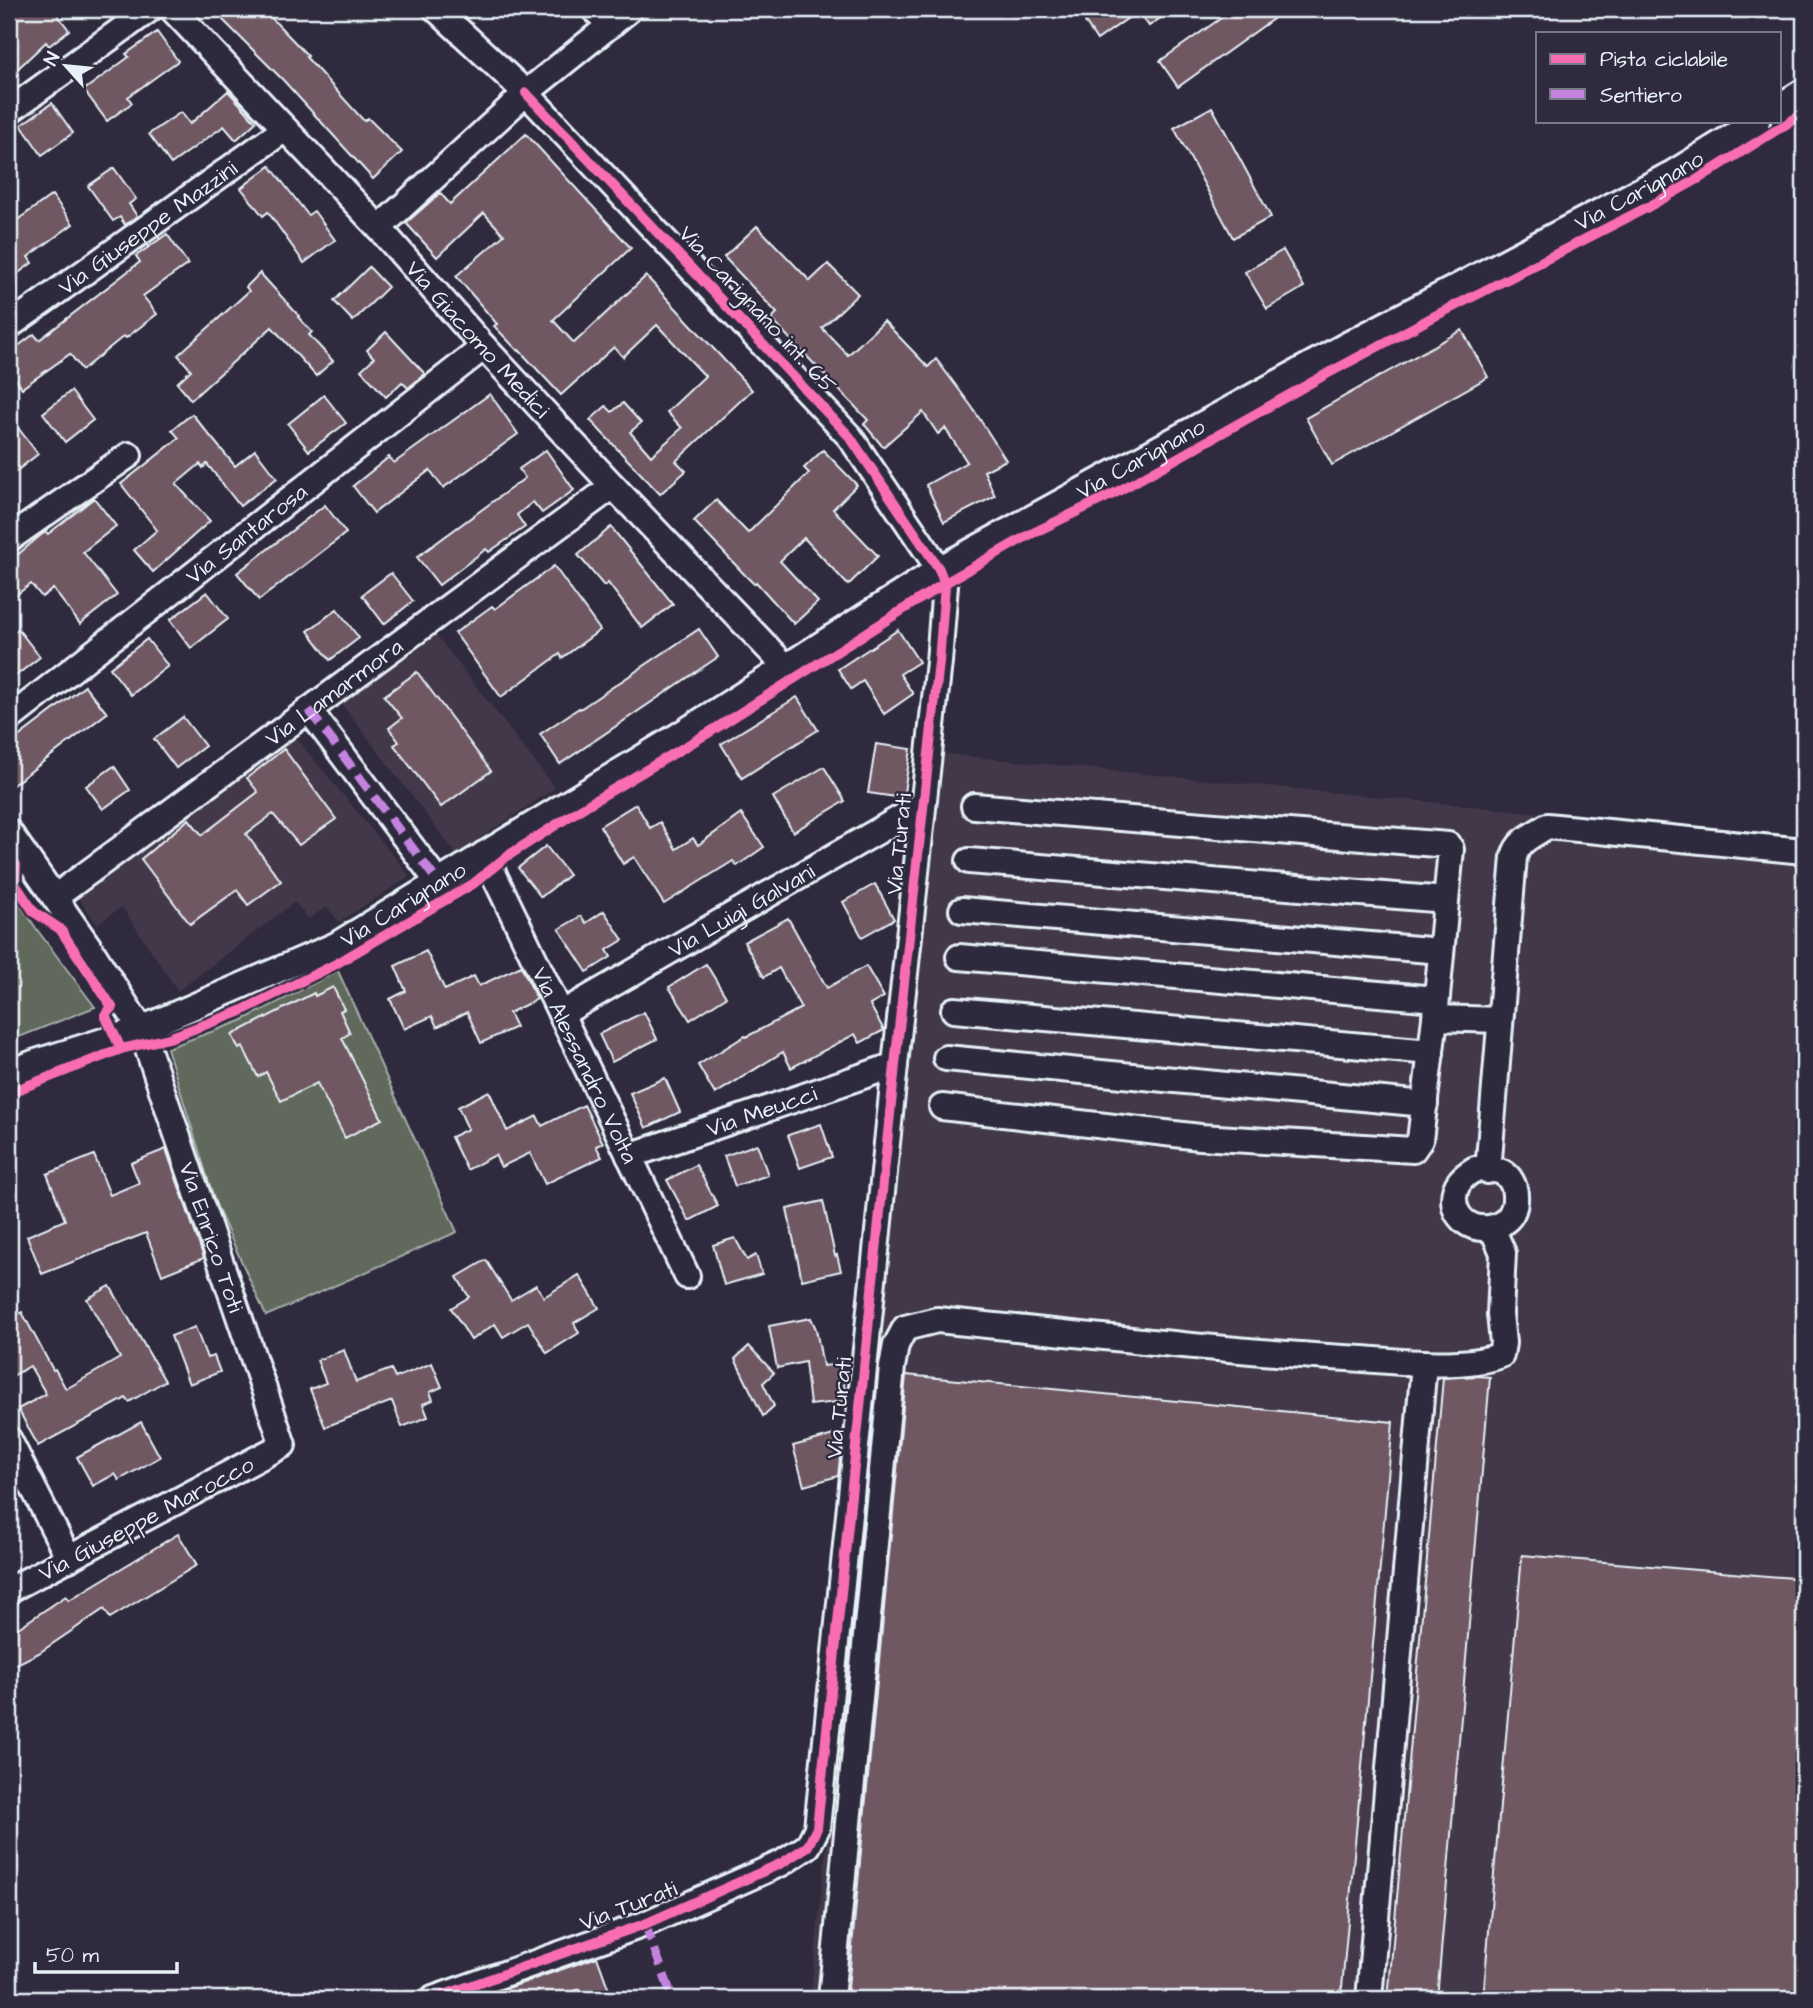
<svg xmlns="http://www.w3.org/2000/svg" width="1813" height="2008" viewBox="0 0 1813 2008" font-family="'Architects Daughter',sans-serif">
<rect width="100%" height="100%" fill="#2f2a3d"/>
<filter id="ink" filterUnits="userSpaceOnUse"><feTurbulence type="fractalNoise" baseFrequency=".0143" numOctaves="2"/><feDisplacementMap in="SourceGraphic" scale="14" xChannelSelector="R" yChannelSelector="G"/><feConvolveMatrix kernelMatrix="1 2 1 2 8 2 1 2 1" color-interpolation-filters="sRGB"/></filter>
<g filter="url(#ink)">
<g fill="#423848">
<path d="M 434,632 L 555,788 L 456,854 L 341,703 Z"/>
<path d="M 293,734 L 410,876 L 339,922 L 327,907 L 308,919 L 295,902 L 178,991 L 122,907 L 97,924 L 75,893 Z"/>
<path d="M 944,754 L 1804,839 L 1804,1999 L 810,1999 Z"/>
</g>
<g fill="#60695c" stroke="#a4adaa" stroke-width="2">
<path d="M 9,888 L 38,931 L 95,1007 L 9,1041 Z"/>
<path d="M 338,971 L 457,1232 L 266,1316 L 216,1205 L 167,1048 L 241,1021 Z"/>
</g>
<g fill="#705862" stroke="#e8f1f8" stroke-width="2">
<path d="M 22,9 L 53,9 L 69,30 L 49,46 L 46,42 L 9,77 L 9,19 Z"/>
<path d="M 212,9 L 263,9 L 308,56 L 306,57 L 364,121 L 368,118 L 402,152 L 373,179 L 283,80 Z"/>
<path d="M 1103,9 L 1173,9 L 1149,26 L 1138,11 L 1097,40 L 1085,22 Z"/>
<path d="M 1234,9 L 1266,9 L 1273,19 L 1178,87 L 1160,61 Z"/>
<path d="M 157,32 L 178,61 L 128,97 L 132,103 L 107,121 L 84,90 L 129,57 L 126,54 Z"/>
<path d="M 228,91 L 256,122 L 236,140 L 224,126 L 171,164 L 149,134 L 181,112 L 190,124 Z"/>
<path d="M 52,103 L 73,133 L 42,155 L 21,125 Z"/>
<path d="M 1212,107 L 1271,217 L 1233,238 L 1174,128 Z"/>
<path d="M 526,134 L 631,248 L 553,320 L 574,343 L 646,276 L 752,390 L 676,461 L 686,471 L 660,494 L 590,420 L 606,406 L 612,412 L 623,403 L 641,423 L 630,432 L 651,456 L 682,428 L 667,412 L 705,376 L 657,325 L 623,357 L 614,347 L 561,395 L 519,350 L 518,351 L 494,326 L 497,324 L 456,276 L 504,235 L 484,213 L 437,257 L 406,223 L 440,193 L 450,204 Z"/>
<path d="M 270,166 L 308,215 L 314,211 L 335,240 L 304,263 L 268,212 L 263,216 L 241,188 Z"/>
<path d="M 114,168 L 136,199 L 129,204 L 137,216 L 125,225 L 120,217 L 113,221 L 88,186 Z"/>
<path d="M 52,195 L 73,224 L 28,257 L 32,263 L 9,280 L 9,226 Z"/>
<path d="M 757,226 L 810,281 L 828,264 L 858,294 L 822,328 L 848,355 L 884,321 L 928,367 L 936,359 L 972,407 L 1006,460 L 984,471 L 995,496 L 944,522 L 926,485 L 967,462 L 945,428 L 938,434 L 923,412 L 883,447 L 864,424 L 868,420 L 771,319 L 777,313 L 724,257 Z"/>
<path d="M 167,234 L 188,264 L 143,296 L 157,314 L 126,338 L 124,336 L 82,370 L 70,354 L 22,388 L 9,370 L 9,353 L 34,334 L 39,340 L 140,262 L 136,256 Z"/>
<path d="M 1283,250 L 1304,287 L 1267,309 L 1245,272 Z"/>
<path d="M 369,267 L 388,287 L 353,321 L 334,301 Z"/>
<path d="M 260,273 L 299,316 L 298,317 L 312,332 L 309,335 L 333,361 L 316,376 L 272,327 L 191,400 L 177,383 L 191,370 L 178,355 L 249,291 L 246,287 Z"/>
<path d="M 1462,330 L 1488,377 L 1332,465 L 1306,418 Z"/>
<path d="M 386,332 L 425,374 L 408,388 L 402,382 L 386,397 L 361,370 L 374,358 L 367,350 Z"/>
<path d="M 71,391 L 93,420 L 65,442 L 43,413 Z"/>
<path d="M 490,394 L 518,434 L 443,488 L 430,470 L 374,513 L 353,486 L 389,457 L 394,463 Z"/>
<path d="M 324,395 L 346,423 L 309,451 L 288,424 Z"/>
<path d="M 192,414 L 235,466 L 255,450 L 277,478 L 240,506 L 207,464 L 203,468 L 200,464 L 176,484 L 210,521 L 153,572 L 134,550 L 157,530 L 121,484 L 179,438 L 172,430 Z"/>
<path d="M 9,416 L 38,454 L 9,477 Z"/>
<path d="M 546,450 L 574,490 L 542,513 L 533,502 L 517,515 L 525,527 L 489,552 L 486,549 L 439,585 L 417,557 L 525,478 L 519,469 Z"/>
<path d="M 823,450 L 857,485 L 833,509 L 878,556 L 848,585 L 804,538 L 780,561 L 818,602 L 794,624 L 756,582 L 754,584 L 745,575 L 694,521 L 716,500 L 748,533 L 809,473 L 804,468 Z"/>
<path d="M 94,498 L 116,526 L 83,552 L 117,595 L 80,624 L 53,589 L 42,597 L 31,584 L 9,600 L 9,562 L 41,535 L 46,532 L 48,534 Z"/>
<path d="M 325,505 L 346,533 L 259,600 L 237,573 Z"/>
<path d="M 611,527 L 673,604 L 642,628 L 608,583 L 604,586 L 578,555 Z"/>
<path d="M 554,566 L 600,630 L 562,658 L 560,654 L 501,697 L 455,633 L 492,606 L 495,609 Z"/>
<path d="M 391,573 L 413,601 L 384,624 L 362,595 Z"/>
<path d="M 207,592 L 228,619 L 191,648 L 170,620 Z"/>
<path d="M 337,609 L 359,638 L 330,660 L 308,631 Z"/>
<path d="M 18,629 L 40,657 L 9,681 L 9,637 Z"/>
<path d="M 699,629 L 718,657 L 560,764 L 540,734 L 579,708 L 580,709 Z"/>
<path d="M 898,630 L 919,662 L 900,674 L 913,694 L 884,714 L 863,681 L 851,689 L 838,669 Z"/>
<path d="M 147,639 L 168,666 L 131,695 L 110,668 Z"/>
<path d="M 417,672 L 491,771 L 441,807 L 394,745 L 399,742 L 389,728 L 402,718 L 384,696 Z"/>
<path d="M 85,686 L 107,713 L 9,788 L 9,744 Z"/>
<path d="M 797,697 L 818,730 L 742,778 L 721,744 Z"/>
<path d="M 183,717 L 205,746 L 176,768 L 154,739 Z"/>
<path d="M 876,744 L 911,749 L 903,798 L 868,793 Z"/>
<path d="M 284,749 L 336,819 L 299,845 L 273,814 L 246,834 L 281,881 L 248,905 L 237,890 L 190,924 L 141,859 L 189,819 L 202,835 L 258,792 L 247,778 Z"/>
<path d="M 114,766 L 130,790 L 103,809 L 86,786 Z"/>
<path d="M 824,767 L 845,801 L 793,832 L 773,797 Z"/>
<path d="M 636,804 L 650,828 L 660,822 L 676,849 L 693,838 L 698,845 L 741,814 L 764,847 L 737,866 L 733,861 L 664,904 L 634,857 L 623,864 L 600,826 Z"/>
<path d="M 546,846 L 569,875 L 541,897 L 518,868 Z"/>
<path d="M 875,884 L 894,919 L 862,937 L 843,902 Z"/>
<path d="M 604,911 L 623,940 L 607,950 L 611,957 L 587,972 L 559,929 L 581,916 L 586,923 Z"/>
<path d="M 788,918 L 827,988 L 866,966 L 884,997 L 870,1005 L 884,1030 L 860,1043 L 855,1034 L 791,1068 L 783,1052 L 715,1094 L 698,1065 L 745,1036 L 746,1037 L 801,1008 L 779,968 L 764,977 L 744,942 Z"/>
<path d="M 426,951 L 445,990 L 474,976 L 479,986 L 521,966 L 537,999 L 509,1013 L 516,1027 L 481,1043 L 467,1012 L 437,1027 L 432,1016 L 404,1029 L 390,999 L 406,991 L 395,966 Z"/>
<path d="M 706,964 L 726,997 L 690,1020 L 669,987 Z"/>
<path d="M 333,987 L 344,1009 L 340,1011 L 350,1033 L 342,1038 L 382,1119 L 345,1138 L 317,1083 L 281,1101 L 266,1072 L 258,1077 L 243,1047 L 239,1049 L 232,1035 L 314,993 L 315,996 Z"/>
<path d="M 644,1012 L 657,1039 L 612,1062 L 599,1034 Z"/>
<path d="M 665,1078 L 680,1112 L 646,1128 L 630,1093 Z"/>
<path d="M 489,1091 L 507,1131 L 537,1116 L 542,1126 L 584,1105 L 603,1143 L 596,1146 L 602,1157 L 545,1184 L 530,1153 L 501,1167 L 495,1155 L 467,1170 L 451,1137 L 468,1129 L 458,1107 Z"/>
<path d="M 821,1124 L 832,1157 L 800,1168 L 788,1135 Z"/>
<path d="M 757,1144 L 768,1175 L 735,1186 L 724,1156 Z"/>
<path d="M 166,1149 L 204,1258 L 162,1275 L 146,1233 L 42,1274 L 27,1236 L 65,1220 L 47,1174 L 94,1155 L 110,1195 L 139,1183 L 131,1163 Z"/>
<path d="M 696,1165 L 718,1206 L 689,1221 L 667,1180 Z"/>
<path d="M 823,1201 L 835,1256 L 837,1255 L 841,1271 L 802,1280 L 787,1209 Z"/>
<path d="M 735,1238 L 747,1260 L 756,1255 L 762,1274 L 724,1285 L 713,1245 Z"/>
<path d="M 486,1260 L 511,1300 L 536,1285 L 544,1297 L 579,1275 L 599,1308 L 574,1323 L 579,1333 L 547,1353 L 528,1322 L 503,1337 L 495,1324 L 471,1340 L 451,1308 L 469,1297 L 457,1277 Z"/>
<path d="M 110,1286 L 165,1381 L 129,1402 L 126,1398 L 38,1446 L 18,1409 L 46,1394 L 30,1366 L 9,1378 L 9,1319 L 22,1312 L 53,1370 L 55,1369 L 66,1389 L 120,1358 L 87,1299 Z"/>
<path d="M 811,1318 L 816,1329 L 823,1366 L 842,1364 L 846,1401 L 810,1405 L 805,1362 L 777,1368 L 769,1326 Z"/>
<path d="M 195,1327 L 207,1358 L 214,1356 L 220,1372 L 189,1384 L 171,1336 Z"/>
<path d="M 749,1346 L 774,1373 L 763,1383 L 774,1406 L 763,1416 L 735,1359 Z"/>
<path d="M 344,1350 L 356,1382 L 391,1369 L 395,1378 L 432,1363 L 442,1387 L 430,1392 L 433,1400 L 423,1404 L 428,1417 L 402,1427 L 392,1401 L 325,1427 L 310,1389 L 326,1383 L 317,1360 Z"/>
<path d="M 906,1375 L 1393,1422 L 1341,1999 L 847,1999 Z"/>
<path d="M 1479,1376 L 1490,1377 L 1437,1999 L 1388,1999 L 1443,1378 Z"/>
<path d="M 141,1422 L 160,1457 L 119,1480 L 115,1474 L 93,1486 L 77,1457 Z"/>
<path d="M 841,1433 L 842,1440 L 838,1476 L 804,1486 L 793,1446 Z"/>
<path d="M 178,1534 L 197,1565 L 110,1618 L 104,1609 L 39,1653 L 9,1668 L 9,1634 L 66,1596 L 69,1600 Z"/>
<path d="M 1522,1555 L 1804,1579 L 1804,1999 L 1483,1999 Z"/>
<path d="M 597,1957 L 610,1993 L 595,1999 L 584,1999 L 580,1989 L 552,1999 L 477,1999 Z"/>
</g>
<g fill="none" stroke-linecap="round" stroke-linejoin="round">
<g stroke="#e8f1f8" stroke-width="30">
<g id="minor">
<path id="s1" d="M 172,9 L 379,228 L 484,347 L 613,486 L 785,666"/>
<path d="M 594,9 L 611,25"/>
<path d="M 1780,106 L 1804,91"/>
<path d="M 9,111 L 150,9"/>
<path d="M 379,228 L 526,93 L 630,9"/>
<path id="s2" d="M 9,326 L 285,129"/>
<path d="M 9,539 L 129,455"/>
<path d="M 309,710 L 438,882"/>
<path id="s3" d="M 9,719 L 484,347"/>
<path id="s4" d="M 9,832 L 89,947 L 141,1029 L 283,1445 L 9,1590"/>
<path id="s5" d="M 484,854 L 687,1276"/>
<path d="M 969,861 L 1446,900"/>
<path id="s6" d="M 55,897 L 613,486"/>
<path d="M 962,910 L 1441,951"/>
<path d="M 959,957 L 1436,999"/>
<path d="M 954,1010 L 1431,1052"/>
<path id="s7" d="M 561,1014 L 923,805"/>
<path d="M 1435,1018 L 1500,1020"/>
<path d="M 946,1058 L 1425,1104"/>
<path id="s8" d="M 9,1073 L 33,1063 L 141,1029 L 336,945 L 676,737 L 939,569 L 1345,346 L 1673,173 L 1757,121"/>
<path d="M 942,1107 L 1200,1137 L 1413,1150 L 1420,1140 L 1435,1018 L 1451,849 L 1448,845 L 974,806"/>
<path id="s9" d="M 629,1156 L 895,1065"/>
<path d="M 1475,1169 C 1483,1170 1495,1169 1502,1172 C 1510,1176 1515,1186 1515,1195 C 1518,1238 1455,1239 1454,1199 C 1454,1184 1463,1176 1475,1169 Z"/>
<path d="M 1488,1171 L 1514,857 C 1518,840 1534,835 1547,826 L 1804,851"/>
<path d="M 9,1440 L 69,1559"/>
<path d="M 433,1999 L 645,1924 L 782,1863 L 808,1846 L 817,1828 L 895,1065 L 939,662 L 945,585 L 939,569 L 850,437 L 526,93 L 436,9"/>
<path d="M 831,1999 L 892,1367 L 896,1345 L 905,1328 L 937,1320 C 1079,1334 1221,1351 1363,1359 C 1400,1362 1467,1369 1501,1355 L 1503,1343 L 1500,1314 L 1503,1253 L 1492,1228"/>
<path d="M 1369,1999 L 1424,1363"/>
</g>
</g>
<use href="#minor" stroke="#2f2a3d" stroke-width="24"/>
<g stroke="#c483df" stroke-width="9" stroke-dasharray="18 9" stroke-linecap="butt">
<path d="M 309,710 L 438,882"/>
<path d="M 645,1924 L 673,1999"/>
</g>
<g stroke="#2f2a3d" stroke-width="15">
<g id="cycleway">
<path d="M 9,854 L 16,865 L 15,884 L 34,912 L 60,929 L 112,1007 L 105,1015 L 121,1049"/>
<path d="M 9,1093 L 121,1049 L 169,1038 L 239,1012 L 334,965 L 473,884 L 506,857 L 587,805 L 710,732 L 945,583 L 1027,536 L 1115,493 L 1323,376 L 1433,317 L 1648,207 L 1698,179 L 1804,113"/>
<path d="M 433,1999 L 645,1924 L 782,1863 L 808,1846 L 817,1828 L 895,1065 L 939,662 L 945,585 L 939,569 L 850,437 L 526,93"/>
</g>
</g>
<use href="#cycleway" stroke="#f96db3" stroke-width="10"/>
</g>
</g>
<g text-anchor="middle" stroke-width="5" stroke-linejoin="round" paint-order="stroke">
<g font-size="23" fill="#e8f1f8" stroke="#2f2a3d">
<text dy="8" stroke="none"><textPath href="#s8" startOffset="1858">Via Carignano</textPath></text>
<text dy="8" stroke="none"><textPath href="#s2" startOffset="170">Via Giuseppe Mazzini</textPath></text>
<text transform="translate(758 309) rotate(47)" y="8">Via Carignano int. 65</text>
<text dy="8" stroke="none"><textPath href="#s1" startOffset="450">Via Giacomo Medici</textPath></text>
<text dy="8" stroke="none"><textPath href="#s8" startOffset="1292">Via Carignano</textPath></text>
<text dy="8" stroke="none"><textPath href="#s3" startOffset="301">Via Santarosa</textPath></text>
<text dy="8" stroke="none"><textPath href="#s6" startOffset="346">Via Lamarmora</textPath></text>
<text transform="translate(898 844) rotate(-84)" y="8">Via Turati</text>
<text dy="8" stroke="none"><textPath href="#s8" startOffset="430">Via Carignano</textPath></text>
<text dy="8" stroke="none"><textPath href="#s7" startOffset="208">Via Luigi Galvani</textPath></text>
<text dy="8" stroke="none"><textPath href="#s5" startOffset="234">Via Alessandro Volta</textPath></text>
<text dy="8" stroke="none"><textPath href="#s9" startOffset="140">Via Meucci</textPath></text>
<text dy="8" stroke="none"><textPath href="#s4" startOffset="457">Via Enrico Toti</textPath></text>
<text transform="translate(838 1408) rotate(-84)" y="8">Via Turati</text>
<text transform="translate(146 1518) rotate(-28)" y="8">Via Giuseppe Marocco</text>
<text transform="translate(628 1905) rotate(-21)" y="8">Via Turati</text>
</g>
</g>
<rect width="1813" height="2008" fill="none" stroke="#2f2a3d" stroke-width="35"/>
<rect x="18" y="18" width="1778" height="1973" fill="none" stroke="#e8f1f8" stroke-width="2.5" filter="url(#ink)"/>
<rect x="1536" y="32" width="245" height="91" fill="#2f2a3d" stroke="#797a88" stroke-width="2"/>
<rect x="1550" y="54" width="35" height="10" fill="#f96db3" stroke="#797a88" stroke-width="2"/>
<text x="1600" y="66" font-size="21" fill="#e8f1f8">Pista ciclabile</text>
<rect x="1550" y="89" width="35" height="10" fill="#c483df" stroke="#797a88" stroke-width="2"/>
<text x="1600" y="102" font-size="21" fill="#e8f1f8">Sentiero</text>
<g transform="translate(66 66) rotate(297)" stroke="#2f2a3d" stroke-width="5" paint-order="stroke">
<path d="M0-5L12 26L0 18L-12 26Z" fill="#e8f1f8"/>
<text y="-10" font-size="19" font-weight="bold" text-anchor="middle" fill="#e8f1f8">N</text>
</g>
<path d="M35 1962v10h142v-10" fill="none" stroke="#e8f1f8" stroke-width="3.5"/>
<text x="46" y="1962" font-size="21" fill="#e8f1f8" stroke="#2f2a3d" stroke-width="5" paint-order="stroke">50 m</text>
</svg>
